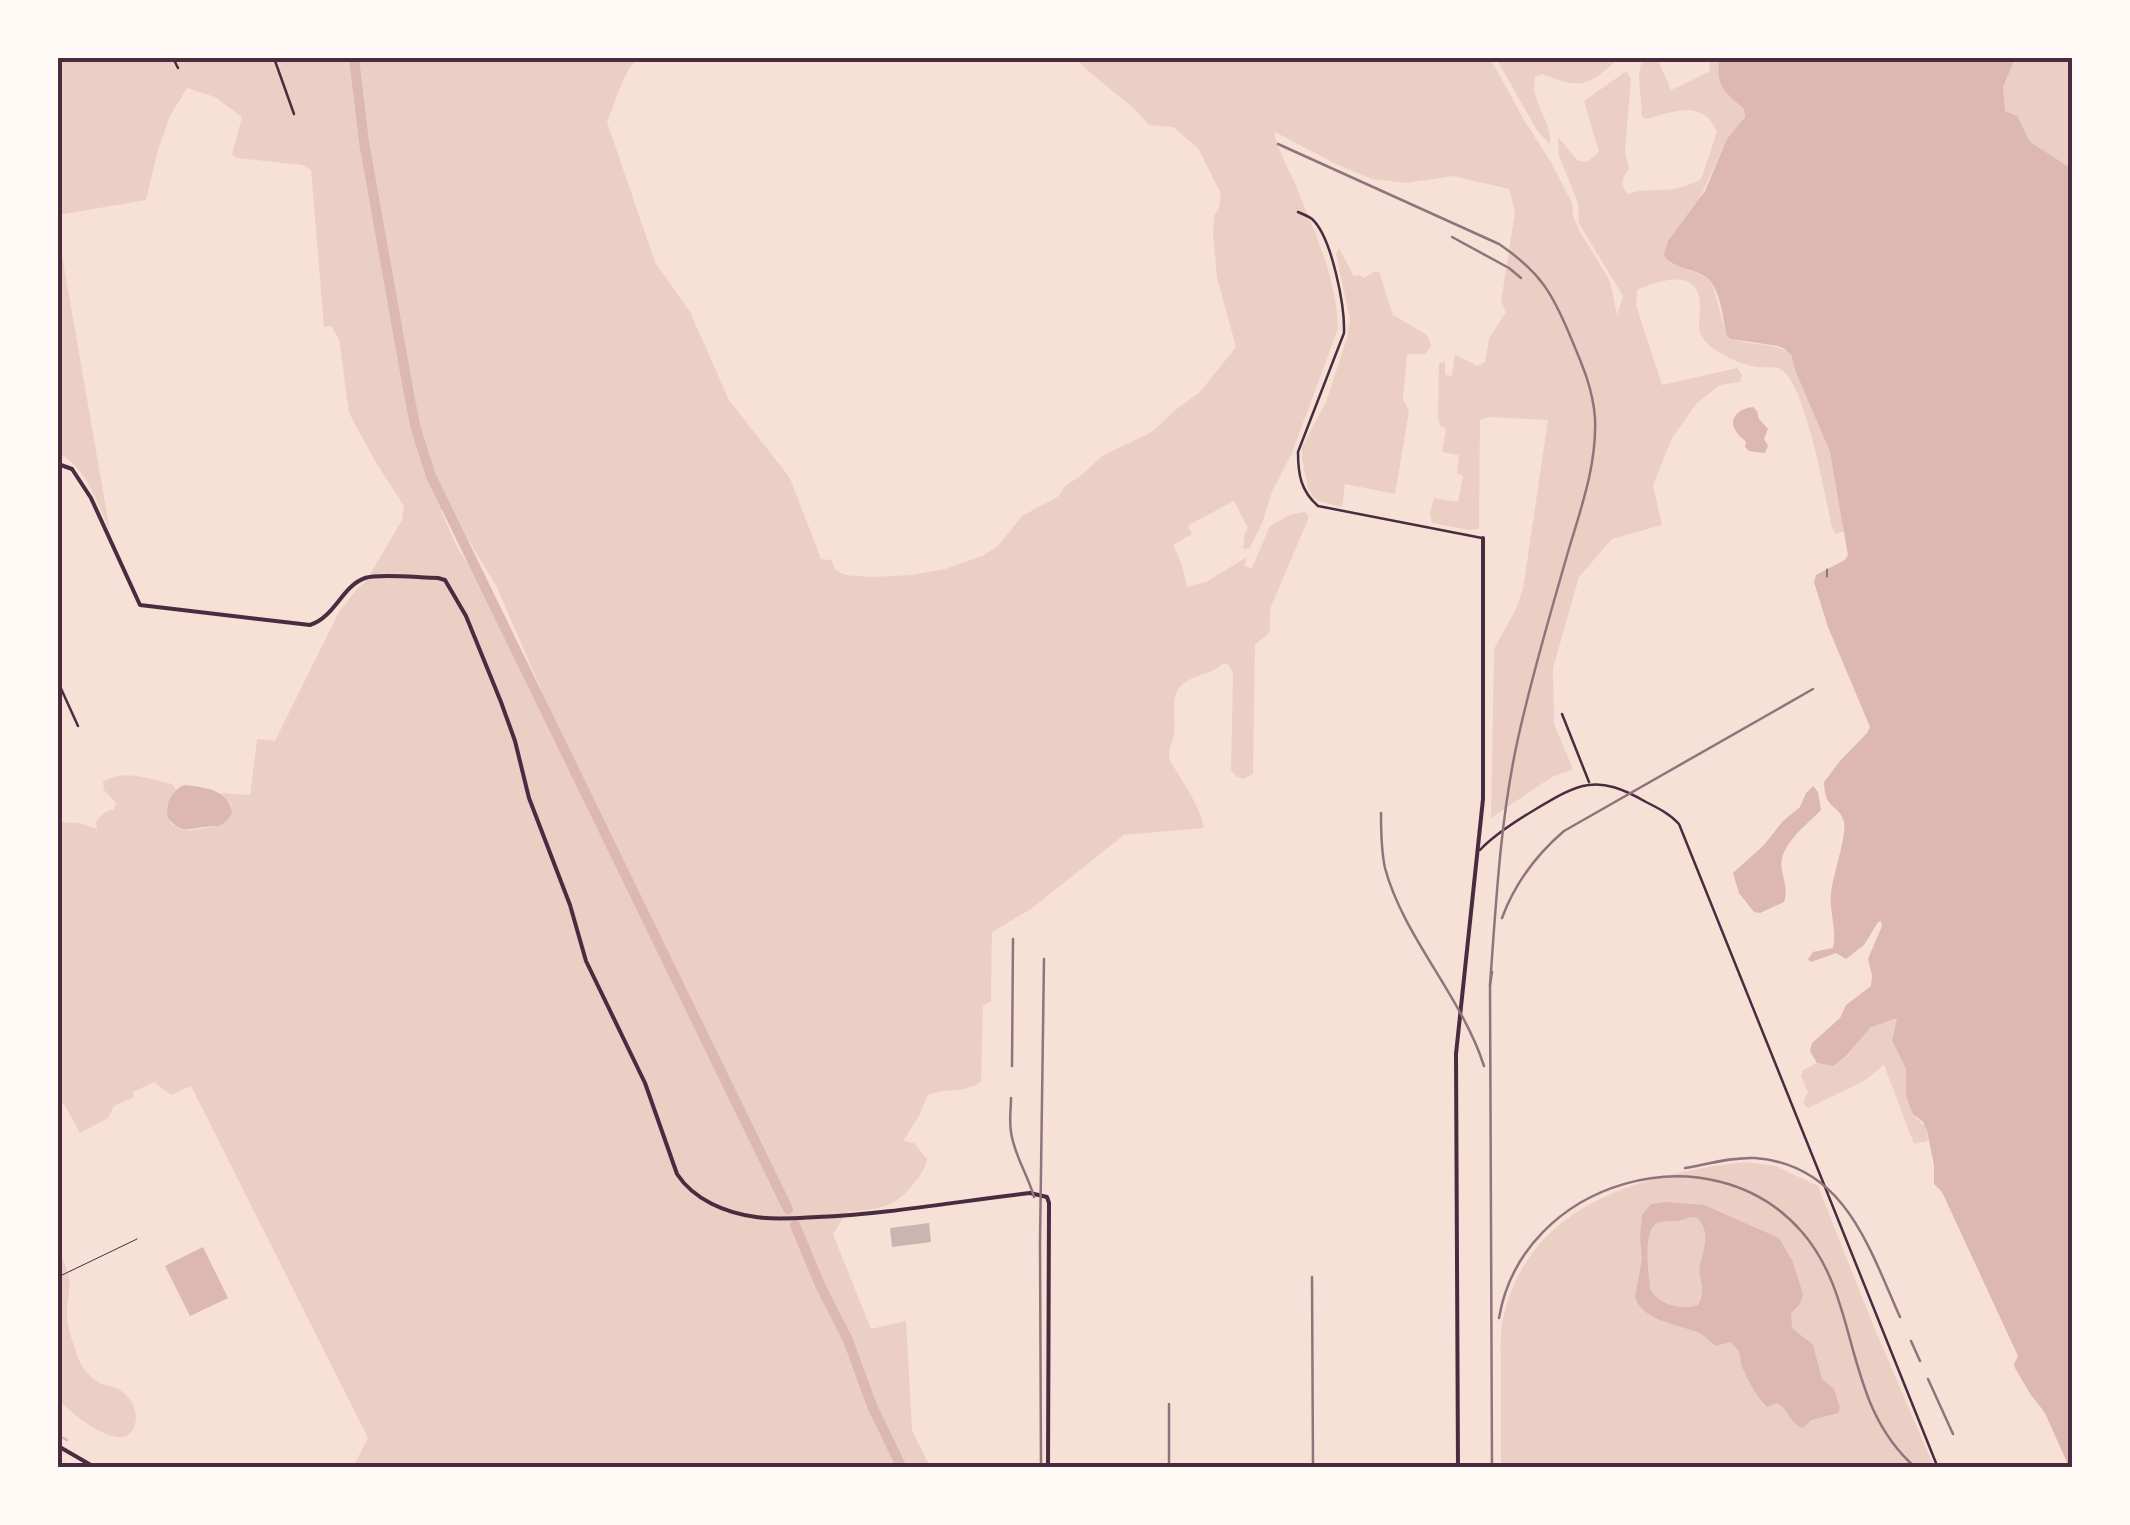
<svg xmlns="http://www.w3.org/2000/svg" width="2130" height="1525" viewBox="0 0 2130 1525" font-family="'Alegreya Sans',sans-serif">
<rect width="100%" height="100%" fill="#f7e1d7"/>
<g fill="#ebcfc5" fill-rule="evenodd">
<path d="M 58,58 L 638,58 C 623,72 616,101 607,122 L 655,262 L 690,312 L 729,400 L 790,478 L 821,559 L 831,560 L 836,570 L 845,575 L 871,577 L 912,575 L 945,569 L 982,556 L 998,546 L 1022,516 L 1059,496 L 1064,487 L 1083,474 L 1102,456 L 1152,432 L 1174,411 L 1200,392 L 1236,347 L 1217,278 L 1213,234 L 1214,216 L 1219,208 L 1221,194 L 1198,148 L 1173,127 L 1149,125 C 1128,99 1098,83 1075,58 L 1490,58 L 1524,120 L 1551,162 L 1572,203 L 1573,216 L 1580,232 L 1610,281 L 1617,315 L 1623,296 L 1579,224 L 1578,203 L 1559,156 L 1558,137 L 1578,161 L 1587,162 L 1599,152 L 1584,101 L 1625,72 L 1628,73 L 1631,80 L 1625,150 L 1629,169 C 1621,179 1620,183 1628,194 C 1639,189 1648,191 1661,190 C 1676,190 1688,186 1701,179 L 1717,132 C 1714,127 1712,121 1707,117 C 1691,103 1664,114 1646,119 L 1642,117 L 1639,76 L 1641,63 L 1657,58 L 1671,90 L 1709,72 L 1711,58 L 1719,58 C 1716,87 1723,90 1744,109 L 1745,117 L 1722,150 L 1670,263 L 1704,276 L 1712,283 L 1727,336 C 1746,347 1770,341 1789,352 L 1830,452 L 1845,531 L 1836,534 L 1832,528 C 1826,500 1805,380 1780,369 C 1773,366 1764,368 1757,367 C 1742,365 1719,355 1708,344 C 1696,333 1699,323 1700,309 C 1702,267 1662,279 1637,290 L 1636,305 L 1662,385 L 1737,368 L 1742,375 L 1740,382 L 1720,385 L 1696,404 L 1672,438 L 1653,485 L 1662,525 L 1612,539 L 1579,577 L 1553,668 L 1554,724 L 1573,769 L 1552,777 L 1491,818 L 1494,649 L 1516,609 L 1523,589 L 1548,420 L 1489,417 L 1480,420 L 1479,529 L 1469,530 L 1432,523 L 1430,513 L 1434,498 L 1458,502 L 1463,476 L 1457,473 L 1459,455 L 1442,452 L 1446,428 L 1440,426 L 1438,416 L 1439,363 L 1445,362 L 1445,375 L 1452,376 L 1455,354 L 1477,366 L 1485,362 L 1489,338 L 1506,312 L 1501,302 L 1515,212 L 1509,189 L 1453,176 L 1406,183 L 1372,179 L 1338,165 L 1275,132 C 1274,141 1289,170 1294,181 C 1313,229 1337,277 1338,329 L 1292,453 L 1272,492 L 1263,521 L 1250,548 L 1243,549 L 1245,533 L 1248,528 L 1234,501 L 1189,525 L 1188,527 L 1192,534 L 1173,545 L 1182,565 L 1187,587 L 1206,582 L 1247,557 L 1244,566 L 1252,568 L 1270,526 L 1290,515 L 1305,512 L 1309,517 L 1270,609 L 1270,630 L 1267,635 L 1255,644 L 1253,774 L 1244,779 L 1237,777 L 1231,770 L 1233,673 L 1228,664 L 1223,664 C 1212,674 1200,673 1187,681 C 1167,692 1177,715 1174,734 C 1172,742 1169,749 1169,758 C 1180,780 1199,802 1204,828 L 1124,835 L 1031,909 L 992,932 L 991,1001 L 983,1006 L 981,1082 C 959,1095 946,1087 928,1095 L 919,1116 L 903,1141 L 914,1143 L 927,1159 C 925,1169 921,1174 915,1182 C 896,1208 878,1209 847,1212 L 833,1234 L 871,1329 L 906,1321 L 912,1430 L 930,1467 L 353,1467 L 368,1438 L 191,1086 L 171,1095 L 154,1082 L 133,1092 L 134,1097 L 114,1106 L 108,1118 L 80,1133 L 64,1104 L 58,1100 L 58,822 L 79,823 L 97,829 L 96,822 C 101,814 105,812 114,809 L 116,803 L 104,790 L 103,782 C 124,768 149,779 172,784 L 176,789 C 166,803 161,822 181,829 C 191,833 203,827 214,827 L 232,805 L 221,793 L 250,795 L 257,739 L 275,741 L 339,612 L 357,589 L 366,581 L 402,520 L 404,506 L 375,461 L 349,413 L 339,339 L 331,326 L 324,327 L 311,170 L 302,165 L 237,158 L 232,154 L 242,117 L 215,97 L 187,88 L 170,116 L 158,150 L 146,200 L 58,215 ZM 448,501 L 459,525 L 496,585 L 543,694 L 533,697 L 478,578 L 458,549 L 441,511 Z"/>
<path d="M 1496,58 L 1619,58 C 1588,86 1582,90 1542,74 L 1535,77 C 1530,105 1552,118 1550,144 L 1538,132 Z"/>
<path d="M 1999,58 L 2072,58 L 2072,525 L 1981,149 Z"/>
<path d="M 58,232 L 110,531 C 99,507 84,462 58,454 Z"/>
<path d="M 1339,248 L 1354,276 L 1359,275 L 1364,278 L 1374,272 L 1379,272 L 1393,315 L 1427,335 L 1431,346 L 1425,354 L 1407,354 L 1403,399 L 1409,411 L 1395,494 L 1345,484 L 1342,507 L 1318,501 L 1313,497 L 1308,488 L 1302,458 L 1302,447 L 1326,402 L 1347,338 L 1350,320 L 1336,254 Z"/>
<path d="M 1896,1017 L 1898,1019 L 1892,1036 L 1906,1069 L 1915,1117 L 1926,1127 L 1928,1141 L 1914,1144 L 1884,1065 L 1864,1081 L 1808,1108 L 1803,1103 L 1808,1092 L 1801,1076 L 1803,1070 L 1817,1063 C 1845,1074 1854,1040 1873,1026 C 1880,1021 1889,1019 1896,1017 Z"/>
<path d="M 1745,1162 L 1776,1166 L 1818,1186 L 1874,1327 L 1934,1467 L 1501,1468 C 1501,1437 1501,1406 1501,1376 C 1501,1355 1499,1335 1504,1315 C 1530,1202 1646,1174 1745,1162 Z"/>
<path d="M 58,1250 C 62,1259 68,1269 69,1279 C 71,1292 66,1304 67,1317 C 68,1329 73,1343 77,1355 C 81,1367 90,1378 101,1384 C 106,1386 111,1386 116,1388 C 127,1393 137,1406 136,1419 C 131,1464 70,1413 58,1399 Z"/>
</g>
<g fill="#dcb8b0" fill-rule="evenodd">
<path d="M 1719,58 L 2015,58 L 2003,87 L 2005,111 L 2017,116 L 2030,142 L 2072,169 L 2072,1467 L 2069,1467 L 2045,1413 L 2031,1395 L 2015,1368 L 2014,1364 L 2018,1356 L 1942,1192 L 1934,1184 L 1934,1165 L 1927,1131 L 1923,1122 L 1913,1114 L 1909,1104 L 1906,1096 L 1906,1069 L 1892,1040 L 1897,1018 L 1871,1027 L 1846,1056 L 1833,1066 L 1817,1063 L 1810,1051 L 1812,1043 L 1840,1018 L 1846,1005 L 1871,986 L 1872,975 L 1868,959 L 1882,926 L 1881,921 L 1878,922 L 1864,945 L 1846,959 L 1836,953 L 1811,962 L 1808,959 L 1813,952 L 1833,948 C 1837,929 1829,912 1831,893 C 1833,875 1847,835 1844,822 C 1839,803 1825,812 1824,782 L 1840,761 L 1867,733 L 1870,727 L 1828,627 L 1814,582 L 1816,575 L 1845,560 L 1848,555 L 1830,452 L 1796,372 L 1791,355 L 1785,349 L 1778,346 L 1731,339 L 1727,336 C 1723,320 1721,295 1711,282 C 1700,267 1674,272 1664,255 L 1668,241 L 1705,191 L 1727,139 L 1745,117 L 1744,109 C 1723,90 1716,87 1719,58 Z"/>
<path d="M 1753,407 L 1757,411 L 1759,419 L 1768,429 L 1764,439 L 1768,446 L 1765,453 L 1749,451 L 1745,447 L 1746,442 C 1743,438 1738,436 1736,431 C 1727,417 1741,408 1753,407 Z"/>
<path d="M 184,785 C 204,787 231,790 232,814 C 220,829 221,825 204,827 C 186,829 181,834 168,818 C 165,804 171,791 184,785 Z"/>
<path d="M 1813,786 L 1818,792 L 1821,810 C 1806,826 1777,846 1782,870 C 1784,883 1788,889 1784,902 L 1760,913 L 1754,912 L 1739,893 L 1733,873 L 1764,845 L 1783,821 L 1800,807 L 1806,793 Z"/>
<path d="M 1665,1202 L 1704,1205 L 1779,1238 L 1792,1260 L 1803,1294 L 1800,1304 L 1791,1313 L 1792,1328 L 1813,1345 L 1822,1379 L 1834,1389 L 1840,1408 L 1838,1413 L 1811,1420 L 1803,1428 C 1790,1424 1789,1410 1777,1403 L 1767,1407 C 1757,1397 1750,1384 1744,1371 C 1737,1357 1745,1354 1730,1342 L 1716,1346 C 1709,1341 1705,1335 1697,1332 C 1676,1324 1642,1320 1635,1297 L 1642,1259 L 1640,1237 L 1642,1215 L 1651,1204 ZM 1690,1217 L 1698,1218 C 1711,1235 1704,1246 1700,1265 C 1697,1280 1708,1287 1698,1305 C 1681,1311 1659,1305 1650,1289 C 1649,1274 1642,1232 1657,1223 C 1666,1219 1677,1224 1690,1217 Z"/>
<path d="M 203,1247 L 228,1298 L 190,1316 L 165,1266 Z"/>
</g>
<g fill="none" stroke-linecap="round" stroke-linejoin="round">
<path stroke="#dcb8b0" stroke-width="2.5" d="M 58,1435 L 67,1440"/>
<g stroke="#dcb8b0" stroke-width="10">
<path d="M 354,58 L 364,142 L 410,400 L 416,429 L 431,476 L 788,1209"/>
<path d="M 795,1225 L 820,1285 L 848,1340 L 872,1406 L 902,1468"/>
</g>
</g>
<path fill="#ccb4b1" d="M 929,1223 L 931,1242 L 892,1247 L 890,1228 Z"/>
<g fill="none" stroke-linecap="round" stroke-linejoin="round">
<path stroke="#4a2c40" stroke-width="1" d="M 1827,577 L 1827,569"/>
<path stroke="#4a2c40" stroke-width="1" d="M 58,1277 L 137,1239"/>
<g stroke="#4a2c40" stroke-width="2.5">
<path d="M 173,58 L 178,68"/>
<path d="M 274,58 L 294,114"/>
<path d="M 1298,212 C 1303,214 1308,216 1312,219 C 1332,237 1345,307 1344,333 L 1298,452 C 1298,475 1301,491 1318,506 L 1482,538"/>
<path d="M 58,682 L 78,726"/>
<path d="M 1562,714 L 1589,782"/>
<path d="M 1480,850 C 1494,835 1513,823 1531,812 C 1578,784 1595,772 1646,802 C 1658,808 1670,814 1679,824 L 1938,1468"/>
</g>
<g stroke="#4a2c40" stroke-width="4">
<path d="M 58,464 L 72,469 L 91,498 L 140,605 L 310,625 C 335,617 342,586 365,578 C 379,573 421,578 438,578 L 445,580 L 466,616 L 501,702 L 515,741 L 529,798 L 570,905 L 586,961 L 645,1083 L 677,1174 C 694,1200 726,1213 756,1217 C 776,1220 797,1218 817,1217 C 889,1214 959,1201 1030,1193 L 1047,1197 L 1049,1203 L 1048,1468"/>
<path d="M 1458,1468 L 1456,1054 L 1483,799 L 1483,538"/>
</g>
<path stroke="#4a2c40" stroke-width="4" d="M 58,1446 L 96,1468"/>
<g stroke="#8f747c" stroke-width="2.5">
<path d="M 1278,144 L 1499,244 C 1540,272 1552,292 1571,338 C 1582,364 1593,389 1595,418 C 1597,465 1581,508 1568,552 C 1550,615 1531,678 1517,743 C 1500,822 1496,904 1490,985"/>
<path d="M 1452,237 L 1509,268 L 1521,278"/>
<path d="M 1381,813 C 1381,831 1381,850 1385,868 C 1403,936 1462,997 1484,1066"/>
<path d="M 1502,918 C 1515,883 1536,855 1564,831 L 1813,689"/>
<path d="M 1492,972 L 1490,985 L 1492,1468"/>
<path d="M 1012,1066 L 1013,939"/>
<path d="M 1011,1098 C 1011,1109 1009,1121 1011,1132 C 1014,1155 1028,1175 1034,1197"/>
<path d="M 1685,1168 C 1708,1164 1732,1157 1755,1158 C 1845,1165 1869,1248 1900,1317"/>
<path d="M 1312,1277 L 1313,1468"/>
<path d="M 1499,1318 C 1522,1181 1710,1126 1802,1232 C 1862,1301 1841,1403 1916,1468"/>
<path d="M 1911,1341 L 1920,1361"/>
<path d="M 1928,1379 L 1953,1434"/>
<path d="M 1169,1404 L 1169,1468"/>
<path d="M 1041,1468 L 1040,1242 L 1044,959"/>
</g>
</g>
<rect width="2130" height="1525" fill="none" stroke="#fffaf5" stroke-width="120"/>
<rect x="60" y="60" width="2010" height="1405" fill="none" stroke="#4a2c40" stroke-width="4"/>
</svg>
